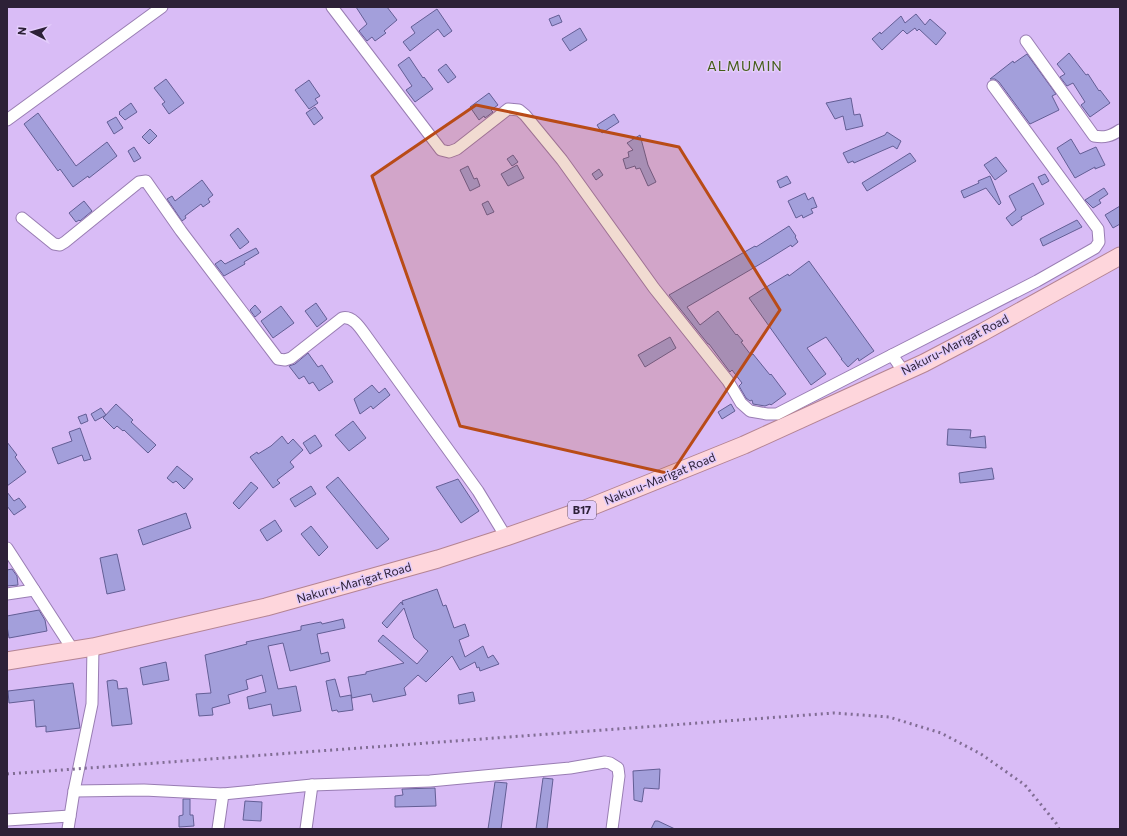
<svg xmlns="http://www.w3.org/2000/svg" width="1127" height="836" viewBox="0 0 1127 836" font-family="Commissioner,sans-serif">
<rect width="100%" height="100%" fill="#d9bcf6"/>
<g fill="#a39fdb" stroke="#635e95">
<path d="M 356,7 L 387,7 L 397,20 L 384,31 L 386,33 L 375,41 L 372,37 L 367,41 L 359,31 L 367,24 Z"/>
<path d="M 437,9 L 452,31 L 444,37 L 438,29 L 410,51 L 403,42 L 415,33 L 411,27 Z"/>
<path d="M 916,14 L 925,25 L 930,19 L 946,33 L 936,45 L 919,29 L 917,31 L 915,28 L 907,34 L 903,30 L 882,50 L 872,39 L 880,32 L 881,34 L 901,16 L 905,23 Z"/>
<path d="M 559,15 L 562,22 L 552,26 L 549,19 Z"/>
<path d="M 580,28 L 587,40 L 570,51 L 562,39 Z"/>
<path d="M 1069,53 L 1086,75 L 1088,74 L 1099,91 L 1100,90 L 1110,103 L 1090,117 L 1081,105 L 1085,102 L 1073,83 L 1067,86 L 1060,77 L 1065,74 L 1057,64 Z"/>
<path d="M 1027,54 L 1056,94 L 1052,96 L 1059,110 L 1030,124 L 999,82 L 995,79 L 990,79 L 1013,61 L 1014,63 Z"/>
<path d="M 409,57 L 423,78 L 424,77 L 433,89 L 415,102 L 406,90 L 412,86 L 398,65 Z"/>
<path d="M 446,64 L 456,77 L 448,83 L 438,70 Z"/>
<path d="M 166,79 L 184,103 L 169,114 L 162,104 L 165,102 L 154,88 Z"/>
<path d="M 309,80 L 320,96 L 315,99 L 318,103 L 309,109 L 295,90 Z"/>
<path d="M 489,93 L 498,105 L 491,110 L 493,112 L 485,118 L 484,116 L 479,120 L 470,107 Z"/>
<path d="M 851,98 L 854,115 L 860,114 L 863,126 L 846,130 L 843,116 L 835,119 L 826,103 Z"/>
<path d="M 131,103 L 137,112 L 125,120 L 119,114 L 120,113 L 119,112 Z"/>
<path d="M 315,107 L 323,118 L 314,125 L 306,113 Z"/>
<path d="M 38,113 L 76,166 L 107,142 L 117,156 L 89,178 L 88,176 L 73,187 L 60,169 L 58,171 L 24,124 Z"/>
<path d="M 614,114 L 619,122 L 602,133 L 597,125 Z"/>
<path d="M 116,117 L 123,128 L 114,134 L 107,122 Z"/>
<path d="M 150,129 L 157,136 L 149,144 L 142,137 Z"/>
<path d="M 887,132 L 901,141 L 897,149 L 893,146 L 854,163 L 853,161 L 848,163 L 843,153 L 885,135 Z"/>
<path d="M 640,135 L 648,165 L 656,182 L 648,186 L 640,168 L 636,169 L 635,166 L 626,169 L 623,159 L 629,157 L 628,152 L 633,150 L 627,143 Z"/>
<path d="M 1071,139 L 1080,154 L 1096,147 L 1105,165 L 1095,169 L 1095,167 L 1075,178 L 1057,148 Z"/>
<path d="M 134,147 L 141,158 L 134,162 L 128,151 Z"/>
<path d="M 910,153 L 916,161 L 867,191 L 862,183 Z"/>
<path d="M 513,155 L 518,162 L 512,166 L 507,159 Z"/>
<path d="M 996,157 L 1007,171 L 995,180 L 984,165 Z"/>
<path d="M 517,165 L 524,178 L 508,186 L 501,174 Z"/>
<path d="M 468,166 L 474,179 L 477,178 L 480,186 L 470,191 L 460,170 Z"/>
<path d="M 599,169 L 603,175 L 596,180 L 592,174 Z"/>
<path d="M 1045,174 L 1049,181 L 1042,185 L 1038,177 Z"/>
<path d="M 787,176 L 791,183 L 780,188 L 777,181 Z"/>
<path d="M 990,176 L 1001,203 L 999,205 L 986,188 L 964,198 L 961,191 L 979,183 L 978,181 Z"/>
<path d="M 202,180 L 213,195 L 208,199 L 210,202 L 203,207 L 201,204 L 185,216 L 186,218 L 182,221 L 167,199 L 172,196 L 175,201 Z"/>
<path d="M 1033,183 L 1044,204 L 1021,217 L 1022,219 L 1012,226 L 1006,218 L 1016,210 L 1009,196 Z"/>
<path d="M 1104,188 L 1108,194 L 1099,200 L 1101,203 L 1093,208 L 1085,200 Z"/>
<path d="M 805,193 L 808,200 L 813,197 L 817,207 L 811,209 L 813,213 L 803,218 L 802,215 L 796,218 L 788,201 Z"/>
<path d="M 84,201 L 92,211 L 80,221 L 79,220 L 76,222 L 69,213 Z"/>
<path d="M 488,201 L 494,212 L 487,215 L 482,204 Z"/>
<path d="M 1120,206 L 1120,224 L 1113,228 L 1105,215 Z"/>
<path d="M 1077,220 L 1082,227 L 1043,246 L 1040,239 Z"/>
<path d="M 789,226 L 796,236 L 795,237 L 798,242 L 792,247 L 791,245 L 767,260 L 687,307 L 700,325 L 718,311 L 736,335 L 737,334 L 743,341 L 741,342 L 751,355 L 753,354 L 770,375 L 771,374 L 786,394 L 771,405 L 770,404 L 765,406 L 753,404 L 752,400 L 750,401 L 746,398 L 739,386 L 742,383 L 732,370 L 730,372 L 709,344 L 708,344 L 669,295 L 755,246 L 756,247 Z"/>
<path d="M 238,228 L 249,242 L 240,249 L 230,235 Z"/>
<path d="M 256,248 L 259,253 L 244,262 L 245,264 L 224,276 L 215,264 L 221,260 L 225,264 Z"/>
<path d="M 809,261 L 874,351 L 859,361 L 858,358 L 848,367 L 841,359 L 842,359 L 826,337 L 807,348 L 826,374 L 811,385 L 749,298 L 763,289 L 788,274 L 789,276 Z"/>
<path d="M 316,303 L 327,319 L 317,327 L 305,311 Z"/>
<path d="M 255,305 L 261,312 L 255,317 L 250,310 Z"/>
<path d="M 281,306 L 294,323 L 273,338 L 261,321 Z"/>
<path d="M 670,337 L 676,348 L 645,367 L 638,355 Z"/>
<path d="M 308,353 L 318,367 L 322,365 L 333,382 L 319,391 L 313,382 L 309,384 L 304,376 L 299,379 L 289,366 L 295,364 Z"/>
<path d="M 372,385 L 379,393 L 385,388 L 390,395 L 373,409 L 371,406 L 360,414 L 354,399 Z"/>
<path d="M 116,404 L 133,420 L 131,422 L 156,445 L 148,453 L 124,430 L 123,431 L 117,426 L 114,429 L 103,418 Z"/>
<path d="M 731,404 L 735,411 L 722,419 L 718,412 Z"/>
<path d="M 101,408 L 106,415 L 95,421 L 91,414 Z"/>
<path d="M 86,414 L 88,421 L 81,424 L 78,417 Z"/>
<path d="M 353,421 L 366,438 L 349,451 L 335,435 Z"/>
<path d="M 80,428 L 91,459 L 84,461 L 82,455 L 58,464 L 52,448 L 72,441 L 69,432 Z"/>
<path d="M 948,429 L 971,430 L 970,438 L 985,436 L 986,448 L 947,445 Z"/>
<path d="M 315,435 L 322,446 L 310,454 L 303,443 Z"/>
<path d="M 282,436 L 288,444 L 293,439 L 303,450 L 290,462 L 294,467 L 277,480 L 280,483 L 273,488 L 250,457 L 257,452 L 258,454 L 271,446 Z"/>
<path d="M 7,442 L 17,455 L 15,457 L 26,472 L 7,486 Z"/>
<path d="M 177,466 L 193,479 L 184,489 L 176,481 L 173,483 L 167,478 Z"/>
<path d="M 992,468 L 994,479 L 960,483 L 959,473 Z"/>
<path d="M 338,477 L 389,539 L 377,549 L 326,487 Z"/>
<path d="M 458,479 L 479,511 L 461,523 L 436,487 Z"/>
<path d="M 251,482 L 258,488 L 239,509 L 233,503 Z"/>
<path d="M 311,486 L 316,494 L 295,507 L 290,499 Z"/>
<path d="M 7,492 L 14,501 L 19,498 L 26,507 L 14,515 L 7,506 Z"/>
<path d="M 186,513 L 191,528 L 143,545 L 138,530 Z"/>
<path d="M 275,520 L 282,531 L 267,541 L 260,530 Z"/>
<path d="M 311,526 L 328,547 L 319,556 L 301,534 Z"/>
<path d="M 117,554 L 125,590 L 107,594 L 100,558 Z"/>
<path d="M 12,569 L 17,576 L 18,585 L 7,586 L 7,570 Z"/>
<path d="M 437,589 L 443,606 L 446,605 L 454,628 L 465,624 L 469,636 L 459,640 L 465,657 L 483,646 L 488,658 L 493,655 L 499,664 L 480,671 L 479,667 L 477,668 L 475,662 L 460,670 L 452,656 L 426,682 L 418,675 L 404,688 L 406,695 L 373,702 L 371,694 L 352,698 L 348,677 L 366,674 L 366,672 L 404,663 L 378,641 L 383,635 L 417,664 L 428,651 L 414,638 L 404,608 L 387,628 L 382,623 L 401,602 L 403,605 L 402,601 Z"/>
<path d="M 39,610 L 45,620 L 47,631 L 9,638 L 7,626 L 7,616 Z"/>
<path d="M 343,619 L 345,628 L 317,634 L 321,654 L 328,652 L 330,661 L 290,671 L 283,643 L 268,646 L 278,689 L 296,686 L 301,711 L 273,716 L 271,704 L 249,709 L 247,697 L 266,692 L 262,675 L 246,680 L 248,689 L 228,695 L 230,703 L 212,708 L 213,715 L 199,716 L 196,694 L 211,693 L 205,655 L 247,644 L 246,642 L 301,630 L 301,626 L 321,622 L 322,624 Z"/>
<path d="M 166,662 L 169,680 L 143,685 L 140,668 Z"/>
<path d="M 335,679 L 340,697 L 351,695 L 353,710 L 338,712 L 337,710 L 332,711 L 326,681 Z"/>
<path d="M 113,680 L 117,681 L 118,689 L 127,688 L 132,724 L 112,726 L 107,681 Z"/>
<path d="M 73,683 L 80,728 L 46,732 L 46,726 L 36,727 L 34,700 L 9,703 L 8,691 Z"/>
<path d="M 473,692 L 475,701 L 459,704 L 458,695 Z"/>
<path d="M 660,769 L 659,789 L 644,788 L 642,802 L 634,800 L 633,771 Z"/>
<path d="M 543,778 L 553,779 L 547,829 L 536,829 Z"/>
<path d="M 495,782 L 507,783 L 501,829 L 488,829 Z"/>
<path d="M 435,788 L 436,806 L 395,807 L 395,796 L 403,795 L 402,789 Z"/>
<path d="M 183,799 L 190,799 L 190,815 L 193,815 L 194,826 L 179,827 L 179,816 L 183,815 Z"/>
<path d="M 245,801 L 262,802 L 261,821 L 243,820 Z"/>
<path d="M 655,821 L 658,821 L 675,829 L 651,829 Z"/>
</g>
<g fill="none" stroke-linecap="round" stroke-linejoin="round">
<g stroke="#997db3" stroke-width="13">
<g id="minor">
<path d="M 332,7 L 441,150 L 449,152 L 457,149 L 508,109 L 519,110 L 525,115 L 562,160 L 654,288 L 728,381 L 741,403 L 750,411 L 767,414 L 777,414 L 892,355 L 904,372"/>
<path d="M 1026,41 L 1094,136 C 1105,138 1111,136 1120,130"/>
<path d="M 7,120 L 162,7"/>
<path d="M 22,218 L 54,244 L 60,245 L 65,242 L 139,182 L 146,181 L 181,231 L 278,359 L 285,360 L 291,358 L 342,318 C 354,315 362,331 369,340 L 478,491 L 506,537"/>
<path d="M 892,355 L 1037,281 L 1095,248 L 1099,242 L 1098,229 L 993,86"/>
<path d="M 7,548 L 73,650"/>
<path d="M 7,594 L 34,590"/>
<path d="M 74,791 L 144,790 L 223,794 L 312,785 L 430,781 L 570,768 L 605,762 L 610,763 L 618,768 L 619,776 L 612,829"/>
<path d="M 7,820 L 70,816"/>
<path d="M 68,829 L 74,791 L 92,704 L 93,647"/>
<path d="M 218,829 L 223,794"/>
<path d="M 306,829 L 312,785"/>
</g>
</g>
<g stroke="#b48493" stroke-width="19">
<path id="primary" d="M 7,661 L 93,647 L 266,607 L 438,559 L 506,537 L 583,510 L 744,445 L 924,363 L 983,332 L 1120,256"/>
</g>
<use href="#minor" stroke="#fff" stroke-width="11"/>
<use href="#primary" stroke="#fed6dc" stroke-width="17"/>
<path stroke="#816d94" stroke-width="3" stroke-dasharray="2 4" stroke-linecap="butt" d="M 7,774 L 834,713 L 889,717 L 941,733 L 981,754 L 1025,785 L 1056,823 L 1059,829"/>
</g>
<path fill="#b94b17" fill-opacity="0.2" stroke="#b94b17" stroke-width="3" stroke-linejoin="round" d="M 476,105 L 679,147 L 780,310 L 671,474 L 460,426 L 372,176 Z"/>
<g text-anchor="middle" stroke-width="3" stroke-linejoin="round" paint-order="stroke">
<rect fill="#e3ccfb" stroke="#645472" stroke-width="1" x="568" y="501" width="28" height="18" rx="3"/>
<g font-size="11" font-weight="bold" fill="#2d2137">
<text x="582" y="514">B17</text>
</g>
<g font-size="12" fill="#2d2137" stroke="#e3ccfb">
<text transform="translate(955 345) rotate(-27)" y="4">Nakuru-Marigat Road</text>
<text transform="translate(660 479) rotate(-22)" y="4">Nakuru-Marigat Road</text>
<text transform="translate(354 583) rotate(-16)" y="4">Nakuru-Marigat Road</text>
</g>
<g font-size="14" letter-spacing="1" fill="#445d17" stroke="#e3ccfb">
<text x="745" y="71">ALMUMIN</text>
</g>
</g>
<rect width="1127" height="836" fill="none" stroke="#2d2137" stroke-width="16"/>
<g transform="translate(32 32) rotate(276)" stroke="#e3ccfb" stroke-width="3" paint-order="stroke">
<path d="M0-3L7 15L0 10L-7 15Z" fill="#2d2137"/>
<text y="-6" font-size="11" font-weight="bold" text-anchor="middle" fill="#2d2137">N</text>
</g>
</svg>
